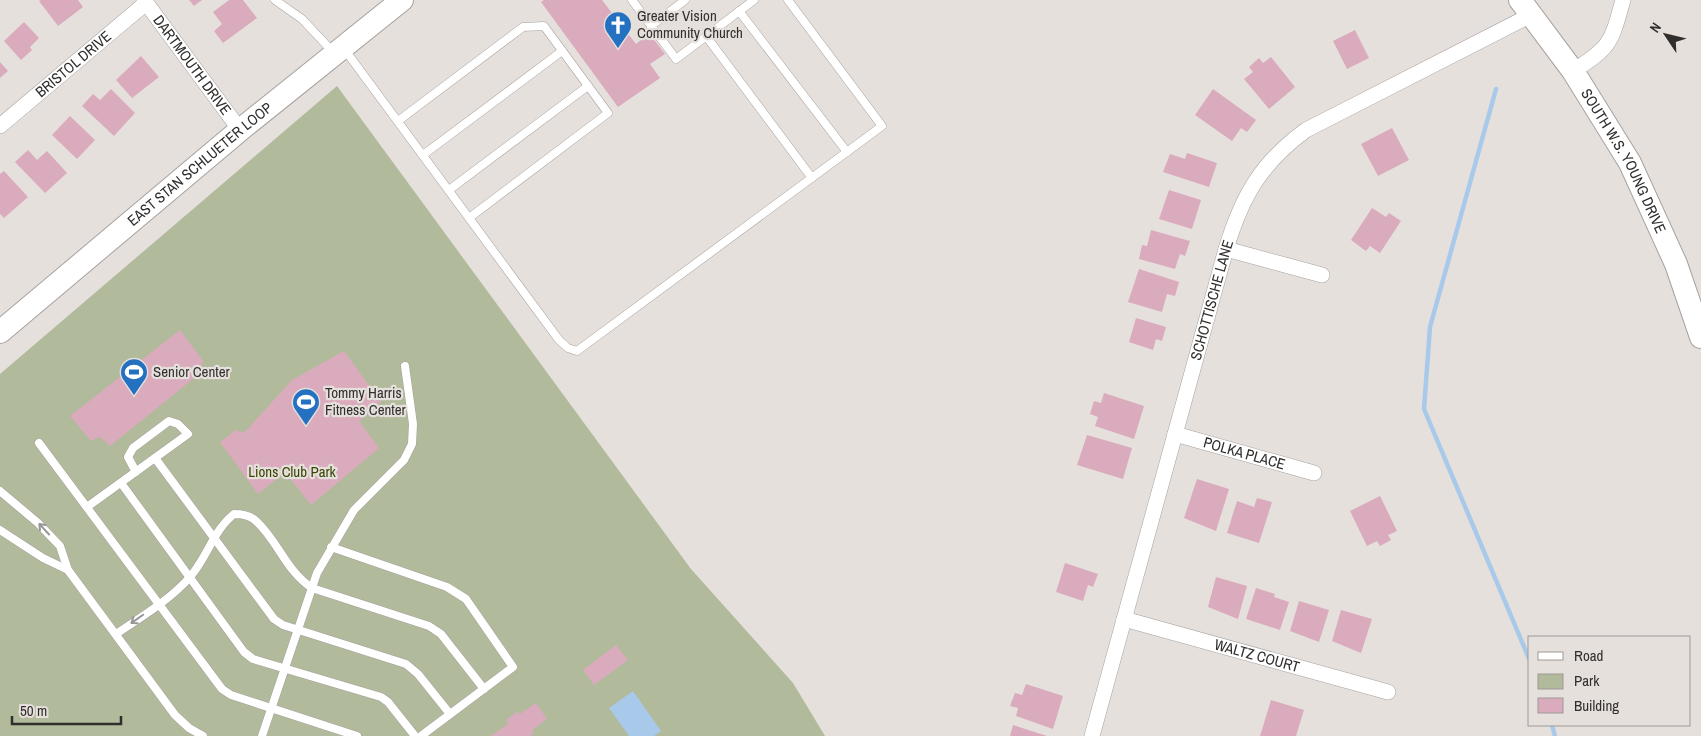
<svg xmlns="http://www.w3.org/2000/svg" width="1701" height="736" viewBox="0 0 1701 736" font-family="'Archivo Narrow',sans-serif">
<rect width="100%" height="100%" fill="#e6e0dd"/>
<path fill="#b1ba9b" d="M 337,86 L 691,569 L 793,683 L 825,736 L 0,736 L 0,374 Z"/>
<path fill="#a8c9ea" d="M 633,691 L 661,731 L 654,736 L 629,736 L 609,708 Z"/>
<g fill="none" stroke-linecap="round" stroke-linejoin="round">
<g stroke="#a8c9ea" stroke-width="4.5">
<path d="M 1496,89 L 1430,327 L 1424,409 L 1530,661"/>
<path d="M 1552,725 L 1555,736"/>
</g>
</g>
<g fill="#daabbd">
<path d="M 41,0 L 78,0 L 83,7 L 58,26 L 39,1 Z"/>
<path d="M 189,0 L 202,0 L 194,6 Z"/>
<path d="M 229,0 L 243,0 L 257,18 L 223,43 L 214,31 L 222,24 L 213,12 Z"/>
<path d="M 544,0 L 602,0 L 636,44 L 649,33 L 665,54 L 650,64 L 660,78 L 618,107 L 541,2 Z"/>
<path d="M 24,22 L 39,38 L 30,47 L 32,50 L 21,60 L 4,41 Z"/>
<path d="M 1355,30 L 1369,58 L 1347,69 L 1333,41 Z"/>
<path d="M 141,56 L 159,77 L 132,98 L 116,80 Z"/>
<path d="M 1271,57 L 1295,87 L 1269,109 L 1244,79 L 1253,72 L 1249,67 L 1259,58 L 1263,63 Z"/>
<path d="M 0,62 L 8,71 L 0,78 Z"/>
<path d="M 111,89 L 135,113 L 114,136 L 82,106 L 93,94 L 100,100 Z"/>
<path d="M 1213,89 L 1256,120 L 1247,132 L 1241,128 L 1232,141 L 1195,115 Z"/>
<path d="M 70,116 L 95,140 L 77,159 L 52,135 Z"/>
<path d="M 1392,128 L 1409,160 L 1378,176 L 1361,144 Z"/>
<path d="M 28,150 L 37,160 L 47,151 L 67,173 L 45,193 L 15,162 Z"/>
<path d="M 1187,153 L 1217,163 L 1209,187 L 1163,172 L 1170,154 L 1185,159 Z"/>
<path d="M 4,171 L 28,197 L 4,218 L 0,214 L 0,174 Z"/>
<path d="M 1169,190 L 1201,200 L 1192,229 L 1159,219 Z"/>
<path d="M 1372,208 L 1386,217 L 1389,213 L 1401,221 L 1380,253 L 1370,246 L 1366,251 L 1351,240 Z"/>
<path d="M 1151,230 L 1190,241 L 1185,256 L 1180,254 L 1175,269 L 1139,259 L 1142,245 L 1147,246 Z"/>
<path d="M 1139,269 L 1179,282 L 1175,296 L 1167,294 L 1162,312 L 1128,302 Z"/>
<path d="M 1136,318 L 1166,327 L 1162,341 L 1156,339 L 1153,350 L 1129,342 Z"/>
<path d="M 180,330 L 203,361 L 198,375 L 110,446 L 100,437 L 91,441 L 70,416 Z"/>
<path d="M 344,351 L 381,402 L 359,421 L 379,448 L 311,505 L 285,472 L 258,494 L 220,442 L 236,430 L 244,433 L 292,380 Z"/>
<path d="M 1104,393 L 1144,406 L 1134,439 L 1095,426 L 1098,417 L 1090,414 L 1094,401 L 1101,403 Z"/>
<path d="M 1087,435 L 1132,448 L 1123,479 L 1077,465 Z"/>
<path d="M 1197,479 L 1229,489 L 1216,531 L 1184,518 Z"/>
<path d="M 1380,496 L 1397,531 L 1388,535 L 1391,540 L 1380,546 L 1377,541 L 1367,546 L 1350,511 Z"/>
<path d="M 1257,498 L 1272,502 L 1259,543 L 1227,533 L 1237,501 L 1254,507 Z"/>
<path d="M 1065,563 L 1098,574 L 1093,587 L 1088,585 L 1083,601 L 1056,592 Z"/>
<path d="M 1216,577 L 1247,586 L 1238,619 L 1208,607 Z"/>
<path d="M 1256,588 L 1275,594 L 1274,597 L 1289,602 L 1280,630 L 1246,619 Z"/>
<path d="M 1299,601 L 1329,610 L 1319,642 L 1290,631 Z"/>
<path d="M 1341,610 L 1372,619 L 1361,653 L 1332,641 Z"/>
<path d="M 616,645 L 628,660 L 594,685 L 583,670 Z"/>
<path d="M 1026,684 L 1063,696 L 1053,729 L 1016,716 L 1018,708 L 1010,706 L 1015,693 L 1022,695 Z"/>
<path d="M 1271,700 L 1304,710 L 1296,736 L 1260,736 Z"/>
<path d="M 536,703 L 547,719 L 532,730 L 534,733 L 530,736 L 491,736 L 509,723 L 506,720 L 518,711 L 520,714 Z"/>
<path d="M 1013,725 L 1047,736 L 1010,736 Z"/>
</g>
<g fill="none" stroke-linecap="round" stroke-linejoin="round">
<g stroke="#a7a19f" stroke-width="9">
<g id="lane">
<path d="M 275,0 L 302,19 L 333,52"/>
<path d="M 632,0 L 676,59 L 754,0"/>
<path d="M 739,11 L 847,152"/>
<path d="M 651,26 L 685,0"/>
<path d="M 706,36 L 812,178"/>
<path d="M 345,50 L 559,340 L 568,348 L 577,351 L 882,126 L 788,0"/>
<path d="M 398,121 L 523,27 L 544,26 L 608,113 L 469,218"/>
<path d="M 423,155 L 562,51"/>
<path d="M 449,190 L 588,86"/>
<path d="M 39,443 L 222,689 L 231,695 L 357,736"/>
<path d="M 155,458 L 274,619 L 283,625 L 406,664 L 418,674 L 450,714"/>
<path d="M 121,483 L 244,652 L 253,659 L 381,697 L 388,702 L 415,736"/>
<path d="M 0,491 L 38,523 L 60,546 L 68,570 L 175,715 L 189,728 L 203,736"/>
<path d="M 87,507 L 188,434 L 178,424 L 169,421 L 133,448 L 128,457 L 136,472"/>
<path d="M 0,530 L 43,558 L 68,570"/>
<path d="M 331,547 L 447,587 L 466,599 L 513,667 L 421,736"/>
<path d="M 116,634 C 141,617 170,600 190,577 C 208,556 213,531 234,514 C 242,514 250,515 256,521 C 278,541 286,571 312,588 L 429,626 L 441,634 L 484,689"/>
<path d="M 262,736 L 317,573 L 354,510 L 404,460 L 412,444 L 413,424 L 405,366"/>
</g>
</g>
<g stroke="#a7a19f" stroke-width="16">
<g id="street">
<path id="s1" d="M 144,0 L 240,130"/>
<path d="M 1573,71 C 1611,47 1611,43 1623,0"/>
<path id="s2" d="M 0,126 L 146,3"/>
<path d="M 1226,249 L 1322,275"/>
<path id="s3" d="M 1175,434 L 1314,473"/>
<path id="s4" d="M 1124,619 L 1388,692"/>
<path id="s5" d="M 1092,736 L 1226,249 C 1242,196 1261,163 1306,130 L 1531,15"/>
</g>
</g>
<g stroke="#a7a19f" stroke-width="24">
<g id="secondary">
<path id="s6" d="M 1520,0 L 1573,71 L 1630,163 L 1676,264 L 1701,337"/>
<path id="s7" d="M 0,332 L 240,130 L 402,0"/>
</g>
</g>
<use href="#lane" stroke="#fff" stroke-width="8"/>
<use href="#street" stroke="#fff" stroke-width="15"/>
<use href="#secondary" stroke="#fff" stroke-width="22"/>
</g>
<defs><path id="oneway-shaft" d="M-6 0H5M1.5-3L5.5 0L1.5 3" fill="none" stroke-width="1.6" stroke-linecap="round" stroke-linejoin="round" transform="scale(1.25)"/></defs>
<g stroke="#989796">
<use href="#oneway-shaft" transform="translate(44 529) rotate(-133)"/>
<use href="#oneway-shaft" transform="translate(137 619) rotate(145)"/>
</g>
<defs>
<g id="church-pin" transform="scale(1.4375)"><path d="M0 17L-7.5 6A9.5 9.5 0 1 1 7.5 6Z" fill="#2371c0" stroke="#e6e0dd"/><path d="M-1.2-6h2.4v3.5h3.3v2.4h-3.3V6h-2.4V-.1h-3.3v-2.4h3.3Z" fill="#fff"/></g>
<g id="stadium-pin" transform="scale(1.4375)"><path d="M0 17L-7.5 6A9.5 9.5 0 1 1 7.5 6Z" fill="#2371c0" stroke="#e6e0dd"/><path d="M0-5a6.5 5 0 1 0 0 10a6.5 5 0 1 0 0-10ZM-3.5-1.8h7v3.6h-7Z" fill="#fff"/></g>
</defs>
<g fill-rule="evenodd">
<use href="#church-pin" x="618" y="25"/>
<use href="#stadium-pin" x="134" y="372"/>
<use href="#stadium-pin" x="306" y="402"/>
</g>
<g text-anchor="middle" stroke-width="4.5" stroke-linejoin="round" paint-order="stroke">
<g font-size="15" fill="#312f2e" stroke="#e6e0dd" text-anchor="start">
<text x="637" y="21">Greater Vision<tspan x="637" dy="17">Community Church</tspan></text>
<text x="153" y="377">Senior Center</text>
<text x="325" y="398">Tommy Harris<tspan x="325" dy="17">Fitness Center</tspan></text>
</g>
<g font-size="15" fill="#312f2e" stroke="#e6e0dd">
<text dy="5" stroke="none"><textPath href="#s2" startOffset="96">BRISTOL DRIVE</textPath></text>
<text dy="5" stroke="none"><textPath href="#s1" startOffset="81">DARTMOUTH DRIVE</textPath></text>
<text dy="5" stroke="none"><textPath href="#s6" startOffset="192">SOUTH W.S. YOUNG DRIVE</textPath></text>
<text dy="5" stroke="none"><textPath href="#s7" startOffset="261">EAST STAN SCHLUETER LOOP</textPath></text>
<text dy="5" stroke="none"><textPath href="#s5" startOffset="452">SCHOTTISCHE LANE</textPath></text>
<text dy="5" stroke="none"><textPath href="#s3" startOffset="72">POLKA PLACE</textPath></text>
<text dy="5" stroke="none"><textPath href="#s4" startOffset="138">WALTZ COURT</textPath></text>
</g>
<g font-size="15" fill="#394600" stroke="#e6e0dd">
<text x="292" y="477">Lions Club Park</text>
</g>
</g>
<rect x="1528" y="636" width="162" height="90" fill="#e6e0dd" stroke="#9e9997"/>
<rect x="1538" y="652" width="25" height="8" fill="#ffffff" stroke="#9e9997"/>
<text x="1574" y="661" font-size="15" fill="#312f2e">Road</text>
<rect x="1538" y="674" width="25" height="15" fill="#b1ba9b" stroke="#9e9997"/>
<text x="1574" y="686" font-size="15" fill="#312f2e">Park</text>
<rect x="1538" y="698" width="25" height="15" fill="#daabbd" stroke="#9e9997"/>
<text x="1574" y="711" font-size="15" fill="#312f2e">Building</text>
<g transform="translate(1666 35) rotate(305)" stroke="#e6e0dd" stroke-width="4" paint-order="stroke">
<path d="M0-4L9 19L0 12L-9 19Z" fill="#312f2e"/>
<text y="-8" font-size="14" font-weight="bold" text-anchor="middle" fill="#312f2e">N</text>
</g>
<path d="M12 716v8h109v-8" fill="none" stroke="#312f2e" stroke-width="2.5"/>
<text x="20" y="716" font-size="15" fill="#312f2e" stroke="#e6e0dd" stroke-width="4" paint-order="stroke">50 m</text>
</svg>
